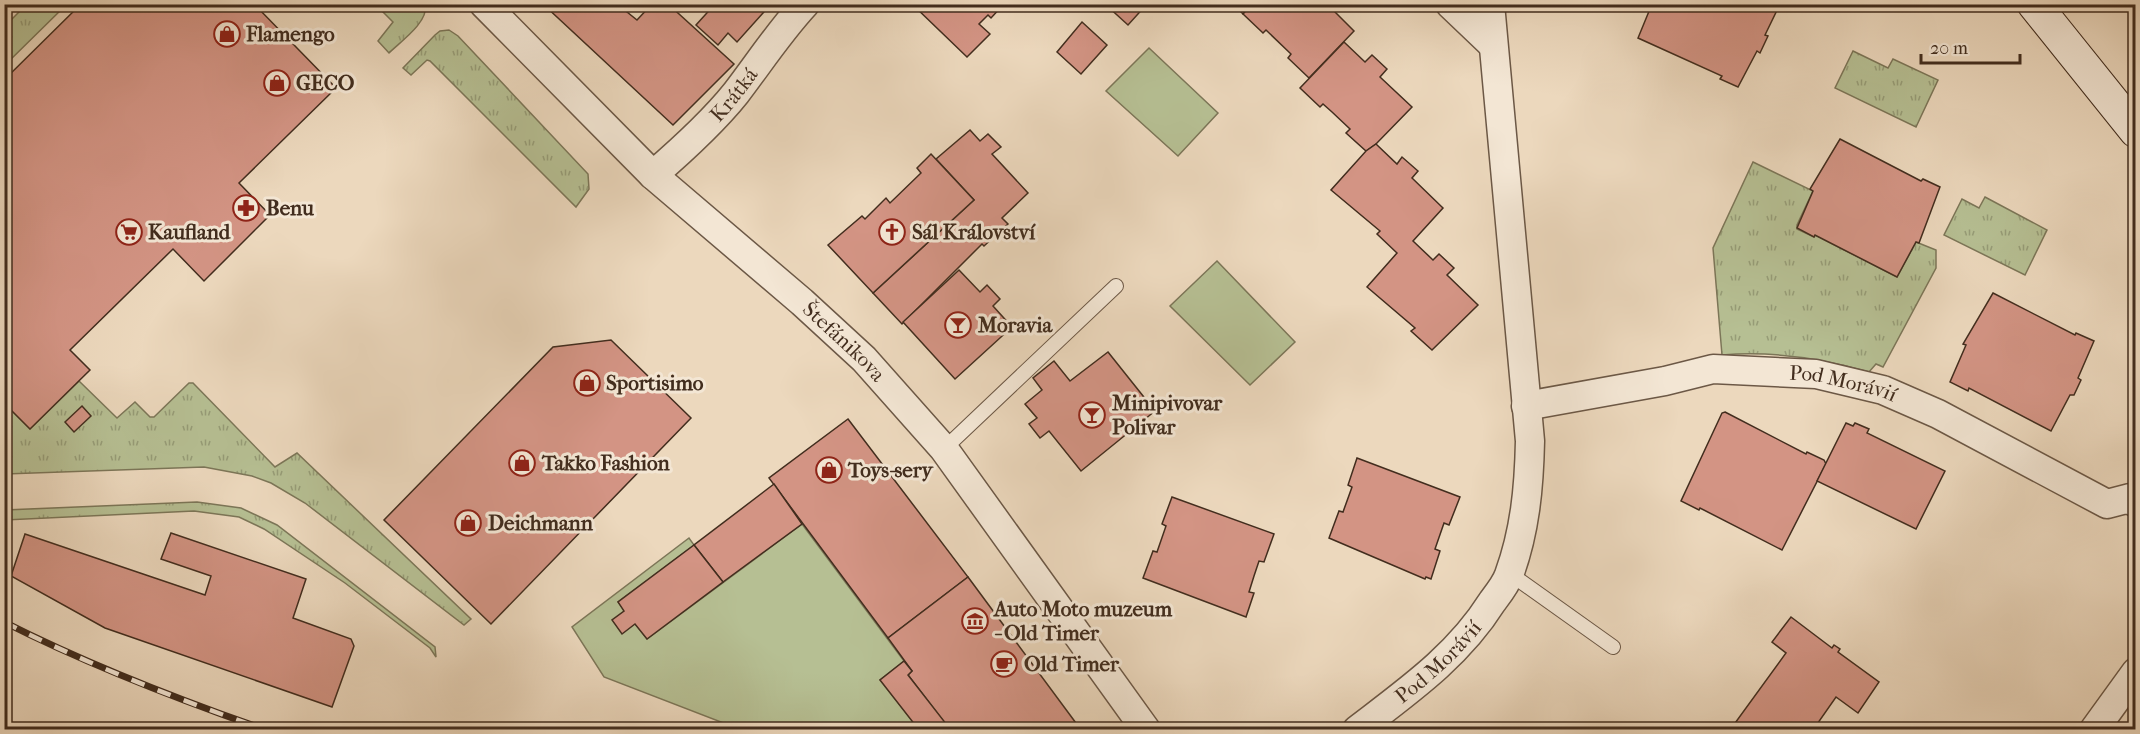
<svg xmlns="http://www.w3.org/2000/svg" width="2140" height="734" viewBox="0 0 2140 734" font-family="'IM FELL French Canon',serif">
<defs>
<pattern id="grass-tufts" width="24" height="20" patternUnits="userSpaceOnUse" patternTransform="scale(1.5)"><rect width="24" height="20" fill="#b6bf93"/><path d="M3 7l-1-3M5 7V3M7 7l1-3M15 17l-1-3M17 17v-4M19 17l1-3" fill="none" stroke="#969c77"/></pattern>
</defs>
<rect width="100%" height="100%" fill="#ecd8bd"/>
<filter id="stains"><feTurbulence type="fractalNoise" baseFrequency=".00333" numOctaves="4"/><feColorMatrix values="0 0 0 0 .2 0 0 0 0 .09 0 0 0 0 .02 0 0 0 .5 -.17"/></filter>
<radialGradient id="worn" r=".72"><stop offset=".6" stop-color="#630" stop-opacity="0"/><stop offset="1" stop-color="#630" stop-opacity=".3"/></radialGradient>
<g fill="url(#grass-tufts)" stroke="#7c7658" stroke-width="1.5">
<path d="M 26,5 L 66,5 L 5,65 L 5,26 Z"/>
<path d="M 376,5 L 425,5 C 429,22 400,42 389,53 L 378,41 L 393,22 Z"/>
<path d="M 449,30 L 458,36 L 588,174 L 589,189 L 576,207 L 430,61 L 427,60 L 411,75 L 403,68 L 435,35 L 440,31 Z"/>
<path d="M 1853,51 L 1888,68 L 1893,59 L 1938,80 L 1916,127 L 1835,88 Z"/>
<path d="M 1753,162 L 1813,191 L 1797,225 L 1797,229 L 1814,237 L 1815,235 L 1897,277 L 1916,242 L 1936,250 L 1936,268 L 1883,367 L 1876,364 L 1869,372 C 1821,358 1771,351 1722,355 L 1713,248 Z"/>
<path d="M 1985,197 L 2047,230 L 2025,275 L 1944,235 L 1962,199 L 1979,208 Z"/>
<path d="M 79,381 L 117,418 L 135,402 L 150,417 L 154,417 L 189,383 L 193,383 L 275,467 L 297,453 L 471,619 L 464,625 L 305,503 L 271,483 L 252,476 L 204,467 L 5,474 L 4,403 L 30,429 Z"/>
<path d="M 197,502 L 241,508 L 277,525 L 435,647 L 436,657 L 430,648 L 345,583 L 264,529 L 239,517 L 194,511 L 5,520 L 5,510 Z"/>
</g>
<g fill="#b6bf93" stroke="#7c7658" stroke-width="1.5">
<path d="M 1149,48 L 1218,113 L 1178,156 L 1106,91 Z"/>
<path d="M 1217,261 L 1295,342 L 1250,385 L 1170,306 Z"/>
<path d="M 802,524 L 904,661 L 880,680 L 919,729 L 739,729 L 604,677 L 572,627 L 689,538 L 694,545 L 618,602 L 647,639 Z"/>
</g>
<g fill="#d39484" stroke="#422d1e" stroke-width="1.5">
<path d="M 4,4 L 20,4 L 4,20 Z"/>
<path d="M 81,4 L 254,4 L 336,88 L 239,183 L 270,215 L 204,281 L 173,249 L 70,350 L 90,370 L 30,429 L 4,403 L 4,383 L 11,376 L 4,370 L 4,80 Z"/>
<path d="M 543,4 L 617,4 L 637,20 L 652,4 L 668,4 L 734,64 L 673,125 Z"/>
<path d="M 715,4 L 726,6 L 771,4 L 737,42 L 728,33 L 718,45 L 696,25 Z"/>
<path d="M 912,4 L 1004,4 L 991,18 L 988,15 L 979,24 L 990,34 L 967,57 Z"/>
<path d="M 1105,4 L 1147,4 L 1128,25 Z"/>
<path d="M 1233,4 L 1252,4 L 1243,14 Z"/>
<path d="M 1252,4 L 1327,4 L 1354,31 L 1309,78 L 1288,58 L 1291,54 L 1266,30 L 1263,33 L 1243,14 Z"/>
<path d="M 1652,4 L 1780,4 L 1765,35 L 1768,36 L 1760,53 L 1757,51 L 1738,87 L 1720,79 L 1722,76 L 1638,38 Z"/>
<path d="M 1082,22 L 1107,45 L 1081,74 L 1057,52 Z"/>
<path d="M 1344,42 L 1365,62 L 1372,55 L 1387,69 L 1380,77 L 1412,107 L 1376,144 L 1366,151 L 1346,133 L 1350,129 L 1332,112 L 1323,104 L 1320,107 L 1300,88 Z"/>
<path d="M 970,130 L 980,141 L 988,134 L 1001,147 L 992,154 L 1028,193 L 1002,218 L 1008,224 L 984,246 L 982,244 L 902,324 L 873,293 L 974,200 L 936,159 Z"/>
<path d="M 1840,139 L 1921,181 L 1923,179 L 1940,187 L 1919,243 L 1916,242 L 1897,277 L 1815,235 L 1814,237 L 1797,228 L 1813,191 L 1810,189 Z"/>
<path d="M 1376,144 L 1397,164 L 1402,157 L 1418,171 L 1412,178 L 1443,208 L 1413,241 L 1433,260 L 1439,254 L 1454,268 L 1447,275 L 1478,305 L 1432,350 L 1411,331 L 1415,328 L 1367,287 L 1397,253 L 1377,234 L 1380,231 L 1331,190 L 1366,151 Z"/>
<path d="M 931,154 L 974,200 L 873,293 L 828,245 L 862,216 L 865,219 L 886,198 L 890,203 L 921,173 L 917,168 Z"/>
<path d="M 959,270 L 980,292 L 987,285 L 1000,299 L 993,306 L 1012,327 L 955,379 L 903,322 Z"/>
<path d="M 1993,293 L 2075,335 L 2076,333 L 2094,341 L 2078,378 L 2081,380 L 2074,395 L 2070,395 L 2051,431 L 1969,388 L 1968,391 L 1950,382 L 1966,345 L 1963,344 Z"/>
<path d="M 611,340 L 691,418 L 491,624 L 384,520 L 553,347 Z"/>
<path d="M 1108,352 L 1155,411 L 1081,471 L 1049,431 L 1040,438 L 1029,424 L 1037,418 L 1025,404 L 1042,390 L 1033,378 L 1054,361 L 1070,381 Z"/>
<path d="M 82,406 L 91,416 L 74,432 L 65,422 Z"/>
<path d="M 1725,412 L 1806,454 L 1807,452 L 1824,460 L 1826,464 L 1782,550 L 1700,508 L 1699,510 L 1681,501 L 1722,413 Z"/>
<path d="M 848,419 L 968,577 L 888,638 L 769,478 Z"/>
<path d="M 1846,423 L 1853,426 L 1855,423 L 1869,429 L 1867,433 L 1945,471 L 1916,529 L 1817,481 Z"/>
<path d="M 1357,458 L 1460,497 L 1449,525 L 1444,523 L 1435,549 L 1440,551 L 1431,579 L 1426,577 L 1425,579 L 1329,538 L 1339,511 L 1343,512 L 1352,487 L 1348,485 Z"/>
<path d="M 774,484 L 802,524 L 723,582 L 694,545 Z"/>
<path d="M 1172,497 L 1274,534 L 1264,562 L 1259,561 L 1254,576 L 1249,592 L 1254,593 L 1246,617 L 1143,578 L 1153,551 L 1157,552 L 1166,526 L 1162,524 Z"/>
<path d="M 171,533 L 306,579 L 293,618 L 351,639 L 354,646 L 332,707 L 105,628 L 11,576 L 25,534 L 205,595 L 211,576 L 161,559 Z"/>
<path d="M 694,545 L 723,582 L 647,639 L 635,624 L 622,634 L 612,620 L 624,611 L 618,602 Z"/>
<path d="M 968,577 L 1073,719 L 1081,730 L 956,730 L 954,727 L 950,730 L 908,675 L 912,671 L 888,638 Z"/>
<path d="M 1791,617 L 1832,648 L 1834,645 L 1840,649 L 1838,652 L 1879,682 L 1858,713 L 1836,697 L 1813,730 L 1730,730 L 1786,653 L 1772,642 Z"/>
<path d="M 904,661 L 912,671 L 908,675 L 947,725 L 940,730 L 919,730 L 880,680 Z"/>
</g>
<g fill="none" stroke-linecap="round" stroke-linejoin="round">
<g stroke="#6c5846" stroke-width="16">
<g id="service">
<path d="M 944,449 L 1116,286"/>
<path d="M 1509,573 L 1613,647"/>
</g>
</g>
<g stroke="#6c5846" stroke-width="31">
<g id="minor">
<path id="s1" d="M 484,4 L 653,175 L 802,302 L 864,359 L 944,449 L 1146,730"/>
<path d="M 1450,4 L 1493,45"/>
<path id="s2" d="M 653,175 C 682,150 712,123 736,93 C 759,63 779,32 805,4"/>
<path id="s3" d="M 1526,406 L 1665,381 L 1713,369 L 1816,374 L 1883,390 L 1938,414 L 2107,504 L 2130,498 L 2136,503"/>
<path id="s4" d="M 1357,730 C 1408,691 1458,656 1492,602 C 1498,594 1506,584 1509,575 C 1525,531 1529,488 1530,441 L 1490,4"/>
<path d="M 2094,730 L 2136,672"/>
</g>
</g>
<g stroke="#422d1e" stroke-width="35">
<path id="secondary" d="M 2034,4 L 2136,131"/>
</g>
<use href="#service" stroke="#f3e6d4" stroke-width="14"/>
<use href="#minor" stroke="#f3e6d4" stroke-width="28"/>
<use href="#secondary" stroke="#f3e6d4" stroke-width="33"/>
<g stroke="#422d1e" stroke-width="7">
<path id="rail" d="M 4,622 C 89,665 177,699 266,730"/>
</g>
<use href="#rail" stroke="#f3e6d4" stroke-width="4.5" stroke-dasharray="14" stroke-linecap="butt"/>
</g>
<defs>
<g id="shop-ring" transform="scale(1.35)"><circle r="9.5" fill="#f3e6d4" stroke="#8f2418" stroke-width="1.5"/><path d="M-5-2.5h2.3a2.7 3.5 0 0 1 5.4 0H5L5.5 6h-11ZM-1.5-2.5h3a1.5 2.3 0 0 0-3 0Z" fill="#8f2418"/></g>
<g id="pharmacy-ring" transform="scale(1.35)"><circle r="9.5" fill="#f3e6d4" stroke="#8f2418" stroke-width="1.5"/><path d="M-2-6h4v4h4v4h-4v4h-4v-4h-4v-4h4Z" fill="#8f2418"/></g>
<g id="supermarket-ring" transform="scale(1.35)"><circle r="9.5" fill="#f3e6d4" stroke="#8f2418" stroke-width="1.5"/><path d="M-6-5.5h2.5l.6 2H6L4.5 2H-2.5L-4.4-4H-6ZM-1.5 3.2a1.3 1.3 0 1 0 .1 0ZM3 3.2a1.3 1.3 0 1 0 .1 0Z" fill="#8f2418"/></g>
<g id="church-ring" transform="scale(1.35)"><circle r="9.5" fill="#f3e6d4" stroke="#8f2418" stroke-width="1.5"/><path d="M-1.2-6h2.4v3.5h3.3v2.4h-3.3V6h-2.4V-.1h-3.3v-2.4h3.3Z" fill="#8f2418"/></g>
<g id="bar-ring" transform="scale(1.35)"><circle r="9.5" fill="#f3e6d4" stroke="#8f2418" stroke-width="1.5"/><path d="M-6-5H6L.8 .8V4.5H3.5V6h-7V4.5H-.8V.8Z" fill="#8f2418"/></g>
<g id="museum-ring" transform="scale(1.35)"><circle r="9.5" fill="#f3e6d4" stroke="#8f2418" stroke-width="1.5"/><path d="M0-6L6-3V-2H-6V-3ZM-5-1h2V3h-2ZM-1-1h2V3h-2ZM3-1h2V3H3ZM-6 4H6V6H-6Z" fill="#8f2418"/></g>
<g id="cafe-ring" transform="scale(1.35)"><circle r="9.5" fill="#f3e6d4" stroke="#8f2418" stroke-width="1.5"/><path d="M-5.5-4.5H6V0H3Q3 3.5 0 3.5H-2.5Q-5.5 3.5-5.5 0ZM3-3.2v2h1.7v-2ZM-6 4.5H4V6H-6Z" fill="#8f2418"/></g>
</defs>
<g fill-rule="evenodd">
<use href="#shop-ring" x="227" y="34"/>
<use href="#shop-ring" x="277" y="83"/>
<use href="#pharmacy-ring" x="246" y="208"/>
<use href="#supermarket-ring" x="129" y="232"/>
<use href="#church-ring" x="892" y="232"/>
<use href="#bar-ring" x="958" y="325"/>
<use href="#shop-ring" x="587" y="383"/>
<use href="#bar-ring" x="1092" y="415"/>
<use href="#shop-ring" x="522" y="463"/>
<use href="#shop-ring" x="829" y="470"/>
<use href="#shop-ring" x="468" y="523"/>
<use href="#museum-ring" x="975" y="621"/>
<use href="#cafe-ring" x="1004" y="664"/>
</g>
<g text-anchor="middle" stroke-width="6" stroke-linejoin="round" paint-order="stroke">
<g font-size="21" font-weight="bold" fill="#422d1e" stroke="#f3e6d4" text-anchor="start">
<text x="246" y="41">Flamengo</text>
<text x="296" y="90">GECO</text>
<text x="266" y="215">Benu</text>
<text x="148" y="239">Kaufland</text>
<text x="912" y="239">Sál Království</text>
<text x="978" y="332">Moravia</text>
<text x="606" y="390">Sportisimo</text>
<text x="1112" y="410">Minipivovar<tspan x="1112" dy="24">Polivar</tspan></text>
<text x="542" y="470">Takko Fashion</text>
<text x="848" y="477">Toys-sery</text>
<text x="488" y="530">Deichmann</text>
<text x="994" y="616">Auto Moto muzeum<tspan x="994" dy="24">- Old Timer</tspan></text>
<text x="1024" y="671">Old Timer</text>
</g>
<g font-size="21" fill="#422d1e" stroke="#f3e6d4">
<text dy="7" stroke="none"><textPath href="#s2" startOffset="114">Krátká</textPath></text>
<text dy="7" stroke="none"><textPath href="#s1" startOffset="494">Štefánikova</textPath></text>
<text dy="7" stroke="none"><textPath href="#s3" startOffset="322">Pod Morávií</textPath></text>
<text dy="7" stroke="none"><textPath href="#s4" startOffset="106">Pod Morávií</textPath></text>
</g>
</g>
<rect width="2140" height="734" fill="none" stroke="#ecd8bd" stroke-width="24"/>
<rect x="6" y="6" width="2128" height="722" fill="none" stroke="#422d1e" stroke-width="3"/>
<rect x="12" y="12" width="2116" height="710" fill="none" stroke="#422d1e" stroke-width="1.5"/>
<path d="M1921 54v9h99v-9" fill="none" stroke="#422d1e" stroke-width="3"/>
<text x="1930" y="54" font-size="18" fill="#422d1e" stroke="#f3e6d4" stroke-width="4.5" paint-order="stroke">20 m</text>
<rect width="100%" height="100%" filter="url(#stains)"/>
<rect width="100%" height="100%" fill="url(#worn)"/>
</svg>
